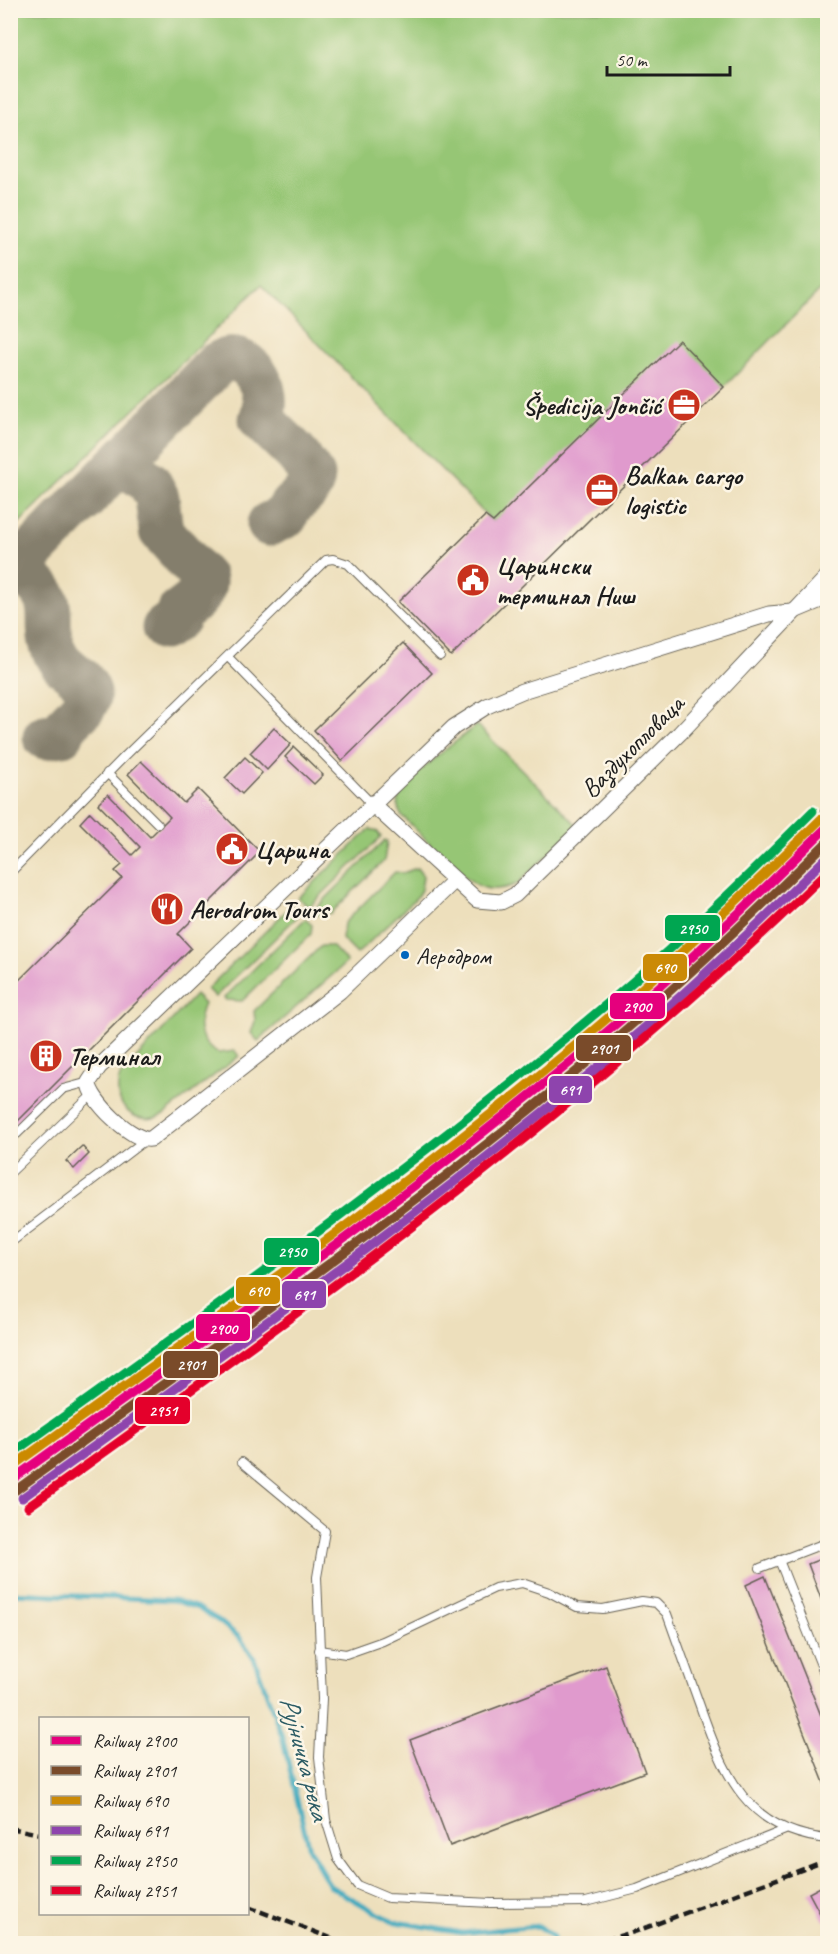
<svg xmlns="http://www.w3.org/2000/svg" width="838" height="1954" viewBox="0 0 838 1954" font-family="Caveat,sans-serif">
<rect width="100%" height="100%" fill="#fcf5e5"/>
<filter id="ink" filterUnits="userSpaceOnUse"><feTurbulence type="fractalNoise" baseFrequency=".0167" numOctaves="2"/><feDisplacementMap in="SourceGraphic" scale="12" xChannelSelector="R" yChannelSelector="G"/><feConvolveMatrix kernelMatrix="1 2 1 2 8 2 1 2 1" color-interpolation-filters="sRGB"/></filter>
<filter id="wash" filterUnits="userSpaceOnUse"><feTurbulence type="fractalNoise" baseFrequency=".008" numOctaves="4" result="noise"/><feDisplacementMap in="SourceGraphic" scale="24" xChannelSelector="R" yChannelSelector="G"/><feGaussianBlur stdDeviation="1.35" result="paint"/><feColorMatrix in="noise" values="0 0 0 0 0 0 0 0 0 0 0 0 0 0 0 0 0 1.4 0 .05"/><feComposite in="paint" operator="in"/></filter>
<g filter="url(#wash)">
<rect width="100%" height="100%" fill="#eddfbc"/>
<g fill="#96c675" stroke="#597148" stroke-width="1.5">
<path d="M 11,11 L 827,11 L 827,283 L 724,387 L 493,522 L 261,285 L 11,531 Z"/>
<path d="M 477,725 L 578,826 L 517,884 C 507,888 496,891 485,888 C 464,883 420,832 401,815 C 398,809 396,803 399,797 C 408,775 457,741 477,725 Z"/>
<path d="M 370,829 L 377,831 L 381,837 L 309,907 L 298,898 Z"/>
<path d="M 385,840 L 387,842 L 384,861 L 331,913 L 317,915 L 313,911 Z"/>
<path d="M 417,868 L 423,876 L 421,890 L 416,898 L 357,954 L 342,939 L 344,923 L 395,872 L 403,873 Z"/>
<path d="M 292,905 L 300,914 L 215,997 L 207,989 Z"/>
<path d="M 305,919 L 312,925 L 311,934 L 242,1001 L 226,1000 L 224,998 Z"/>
<path d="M 321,946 L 332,946 L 347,962 L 258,1041 L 251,1033 L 255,1021 L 254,1011 Z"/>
<path d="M 195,995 L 204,1004 C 196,1022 198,1044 218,1053 L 235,1051 L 239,1056 L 163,1115 C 135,1128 110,1104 120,1076 Z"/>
</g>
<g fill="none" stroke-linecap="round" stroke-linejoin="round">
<path stroke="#3da9bd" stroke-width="5" d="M 10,1593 L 173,1600 L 198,1608 L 219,1621 L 239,1637 L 254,1658 L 282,1736 L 309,1849 L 330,1886 L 391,1921 L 462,1933 L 539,1926 L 553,1937 L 553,1944"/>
<g stroke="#847e6c" stroke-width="45">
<path d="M 116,467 L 128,467 L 149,482 L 157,497 L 161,531 L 204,579 C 206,594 189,605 178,613 L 178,618 L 164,628"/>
<path d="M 16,569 C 71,604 35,621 58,658 C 67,672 83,675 89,692 C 88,713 67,716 62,734 L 45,737"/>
<path d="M 10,575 L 217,364 C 248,345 274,391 261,419 L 296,453 L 313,476 C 312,496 289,499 286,516 L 269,524"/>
</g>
</g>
<g id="blocks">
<g fill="#e09acd">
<path d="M 679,340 L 724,387 L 451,656 L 398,602 L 485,516 L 493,522 Z"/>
<path d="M 403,643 L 432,673 L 342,761 L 314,730 Z"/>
<path d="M 274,728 L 291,744 L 267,770 L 250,753 Z"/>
<path d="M 294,747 L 323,775 L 314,784 L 285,757 Z"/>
<path d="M 245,757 L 262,773 L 242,794 L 225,778 Z"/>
<path d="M 141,761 L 184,803 L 198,789 L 260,852 L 178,934 L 191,948 L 13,1126 L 10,989 L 122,878 L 115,871 L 122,865 L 80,823 L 90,812 L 132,855 L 140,847 L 98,804 L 108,794 L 150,837 L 170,817 L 128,774 Z"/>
<path d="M 82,1146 L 89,1154 L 74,1169 L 66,1161 Z"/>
<path d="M 828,1556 L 828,1615 L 827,1615 L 808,1564 Z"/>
<path d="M 765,1576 L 828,1733 L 828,1793 L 746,1585 Z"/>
<path d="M 606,1666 L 645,1772 L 450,1846 L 410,1740 Z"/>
<path d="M 824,1885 L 828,1892 L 828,1919 L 824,1921 L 809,1893 Z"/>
</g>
</g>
</g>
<g filter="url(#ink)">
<use href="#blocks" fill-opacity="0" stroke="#656054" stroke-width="1.5"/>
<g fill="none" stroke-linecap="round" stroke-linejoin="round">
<g stroke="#656054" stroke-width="10">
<g id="service">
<path d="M 827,372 L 828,371"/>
<path d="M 228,657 L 371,803"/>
<path d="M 107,773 L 158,824"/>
<path d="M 10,873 L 124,757 L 326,560 L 333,559 L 348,564 L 440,656"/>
<path d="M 10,1136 L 17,1134 L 63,1089 L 89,1082"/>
<path d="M 10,1173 L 92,1095"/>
<path d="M 10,1243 L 144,1141"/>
<path d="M 242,1462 L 325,1531 L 317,1577 L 322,1699 L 319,1757 L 326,1820 L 338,1859 L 357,1885 L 388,1898 L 491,1903 L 586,1902 L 637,1889 L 785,1830"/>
<path d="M 779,1560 L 828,1683"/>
<path d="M 760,1568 L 828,1542"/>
<path d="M 319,1650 L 346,1654 L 383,1641 L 495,1588 L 522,1583 L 549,1592 L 577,1607 L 603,1609 L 642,1601 L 656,1603 L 667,1614 C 678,1645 689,1675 700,1706 C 724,1774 746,1831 828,1839"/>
</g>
</g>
<g stroke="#656054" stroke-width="17">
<g id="minor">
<path d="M 371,803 L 477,900 L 501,902 L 515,895 L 680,733 L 828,576"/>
<path d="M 454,881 L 340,991 L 151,1139 C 134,1143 88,1099 89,1082 L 99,1067 L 454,727 L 487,706 L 522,691 L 769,614 L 792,612 L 828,597"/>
</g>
</g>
<use href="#service" stroke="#fff" stroke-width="8"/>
<use href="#minor" stroke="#fff" stroke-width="15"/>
<g stroke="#1c1c1c" stroke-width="4.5" stroke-dasharray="9 4.5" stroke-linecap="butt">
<path d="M 10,1467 C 163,1356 319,1249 467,1132 C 594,1032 714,921 828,805"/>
<path d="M 10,1828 L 40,1834"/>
<path d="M 248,1907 L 347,1944"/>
<path d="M 592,1944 L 637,1931 L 828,1860"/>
</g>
<g stroke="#fcf5e5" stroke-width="14">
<path id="rail-1" d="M 10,1481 C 223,1328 437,1178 636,1007 C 702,950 765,888 828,826"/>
</g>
<g stroke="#fcf5e5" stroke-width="14">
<path id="rail-2" d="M 16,1490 C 229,1336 447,1186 645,1013 C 708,958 768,900 828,841"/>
</g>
<g stroke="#fcf5e5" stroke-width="14">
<path id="rail-3" d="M 10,1468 C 221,1317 435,1168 631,998 C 696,940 759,880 821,819"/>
</g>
<g stroke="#fcf5e5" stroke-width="14">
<path id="rail-4" d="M 22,1498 C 235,1345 451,1194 650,1023 C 711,970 770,913 828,856"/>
</g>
<g stroke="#fcf5e5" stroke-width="14">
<path id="rail-5" d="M 10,1455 C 218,1306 426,1158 621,992 C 688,935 751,873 813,811"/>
</g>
<g stroke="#fcf5e5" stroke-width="14">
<path id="rail-6" d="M 28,1507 C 306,1308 584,1111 828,871"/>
</g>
<use href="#rail-1" stroke="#e5007d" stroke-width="9"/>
<use href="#rail-2" stroke="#7a4b2a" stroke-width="9"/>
<use href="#rail-3" stroke="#cb8a06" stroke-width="9"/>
<use href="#rail-4" stroke="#8e44ad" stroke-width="9"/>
<use href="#rail-5" stroke="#00a651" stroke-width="9"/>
<use href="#rail-6" stroke="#e4002b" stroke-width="9"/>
</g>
</g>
<defs>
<g id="office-disc" transform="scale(1.725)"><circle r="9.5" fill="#c8321e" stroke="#fcf5e5"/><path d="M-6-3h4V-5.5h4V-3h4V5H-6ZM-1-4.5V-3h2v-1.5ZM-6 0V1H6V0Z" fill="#fff"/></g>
<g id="civic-disc" transform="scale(1.725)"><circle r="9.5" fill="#c8321e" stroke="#fcf5e5"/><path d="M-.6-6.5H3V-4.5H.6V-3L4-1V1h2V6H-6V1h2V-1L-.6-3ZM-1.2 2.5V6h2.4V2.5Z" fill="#fff"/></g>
<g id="restaurant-disc" transform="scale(1.725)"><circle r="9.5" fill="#c8321e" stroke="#fcf5e5"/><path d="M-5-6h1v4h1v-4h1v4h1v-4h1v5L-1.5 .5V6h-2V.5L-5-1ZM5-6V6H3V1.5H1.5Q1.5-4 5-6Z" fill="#fff"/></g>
<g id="building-disc" transform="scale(1.725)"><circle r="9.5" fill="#c8321e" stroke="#fcf5e5"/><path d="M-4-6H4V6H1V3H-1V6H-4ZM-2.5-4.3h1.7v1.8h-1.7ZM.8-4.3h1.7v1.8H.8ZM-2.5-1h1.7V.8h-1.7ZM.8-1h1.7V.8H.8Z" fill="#fff"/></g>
</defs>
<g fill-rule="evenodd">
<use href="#office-disc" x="684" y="405"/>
<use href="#office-disc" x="602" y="490"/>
<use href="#civic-disc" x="473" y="580"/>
<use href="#civic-disc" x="232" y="849"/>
<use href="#restaurant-disc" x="167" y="909"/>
<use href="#building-disc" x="46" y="1056"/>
</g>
<circle fill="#0065bd" stroke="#fcf5e5" stroke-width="2" cx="405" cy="955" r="5"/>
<g text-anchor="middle" stroke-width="5" stroke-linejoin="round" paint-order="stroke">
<g font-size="24" fill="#1c1c1c" stroke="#fcf5e5" text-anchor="start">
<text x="416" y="964">Аеродром</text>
</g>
<g font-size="26" font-weight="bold" fill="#1c1c1c" stroke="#fcf5e5" text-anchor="start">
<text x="661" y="414" text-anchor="end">Špedicija Jončić</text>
<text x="625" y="484">Balkan cargo<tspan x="625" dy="30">logistic</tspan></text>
<text x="496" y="574">Царински<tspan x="496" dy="30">терминал Ниш</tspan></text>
<text x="255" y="858">Царина</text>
<text x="190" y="918">Aerodrom Tours</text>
<text x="69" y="1065">Терминал</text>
</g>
<g font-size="26" fill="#1c1c1c" stroke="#fcf5e5">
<text transform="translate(632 746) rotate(-45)" y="9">Ваздухопловаца</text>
</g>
<g font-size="27" font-style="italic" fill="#2b5b64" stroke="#fcf5e5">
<text transform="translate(305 1758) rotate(75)" y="9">Рујничка река</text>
</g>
</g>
<g stroke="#fcf5e5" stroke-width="2">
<rect x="664" y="914" width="57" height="28" rx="6" fill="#00a651"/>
<rect x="642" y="953" width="46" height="29" rx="6" fill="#cb8a06"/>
<rect x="609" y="992" width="57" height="28" rx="6" fill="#e5007d"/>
<rect x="575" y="1034" width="57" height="28" rx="6" fill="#7a4b2a"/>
<rect x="548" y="1075" width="45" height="29" rx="6" fill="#8e44ad"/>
<rect x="263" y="1237" width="57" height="29" rx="6" fill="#00a651"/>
<rect x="235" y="1276" width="46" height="29" rx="6" fill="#cb8a06"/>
<rect x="281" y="1280" width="46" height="29" rx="6" fill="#8e44ad"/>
<rect x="195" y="1313" width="56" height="29" rx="6" fill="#e5007d"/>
<rect x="162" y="1350" width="57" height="29" rx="6" fill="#7a4b2a"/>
<rect x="134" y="1396" width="57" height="29" rx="6" fill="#e4002b"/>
</g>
<g font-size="16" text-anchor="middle" font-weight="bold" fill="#fff">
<text x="693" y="934">2950</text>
<text x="665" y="973">690</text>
<text x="637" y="1012">2900</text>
<text x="604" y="1054">2901</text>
<text x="570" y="1095">691</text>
<text x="292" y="1257">2950</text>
<text x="258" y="1296">690</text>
<text x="304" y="1300">691</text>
<text x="223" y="1334">2900</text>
<text x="191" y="1370">2901</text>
<text x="163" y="1416">2951</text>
</g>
<rect width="838" height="1954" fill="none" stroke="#fcf5e5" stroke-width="36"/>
<rect x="39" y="1717" width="210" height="198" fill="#fcf5e5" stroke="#a29e95" stroke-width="1.5"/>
<rect x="51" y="1736" width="30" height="9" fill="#e5007d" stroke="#a29e95" stroke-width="1.5"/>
<text x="93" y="1747" font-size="18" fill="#1c1c1c">Railway 2900</text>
<rect x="51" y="1766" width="30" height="9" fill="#7a4b2a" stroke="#a29e95" stroke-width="1.5"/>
<text x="93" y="1777" font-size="18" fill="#1c1c1c">Railway 2901</text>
<rect x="51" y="1796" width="30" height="9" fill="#cb8a06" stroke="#a29e95" stroke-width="1.5"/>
<text x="93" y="1807" font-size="18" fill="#1c1c1c">Railway 690</text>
<rect x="51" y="1826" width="30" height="9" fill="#8e44ad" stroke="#a29e95" stroke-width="1.5"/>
<text x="93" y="1837" font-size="18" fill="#1c1c1c">Railway 691</text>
<rect x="51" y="1856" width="30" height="9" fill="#00a651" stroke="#a29e95" stroke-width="1.5"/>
<text x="93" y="1867" font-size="18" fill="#1c1c1c">Railway 2950</text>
<rect x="51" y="1886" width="30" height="9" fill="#e4002b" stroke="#a29e95" stroke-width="1.5"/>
<text x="93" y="1897" font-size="18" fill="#1c1c1c">Railway 2951</text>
<path d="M607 66v9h123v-9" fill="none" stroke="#1c1c1c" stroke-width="3"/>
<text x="616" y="66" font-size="18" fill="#1c1c1c" stroke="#fcf5e5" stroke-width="4.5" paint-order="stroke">50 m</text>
</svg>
